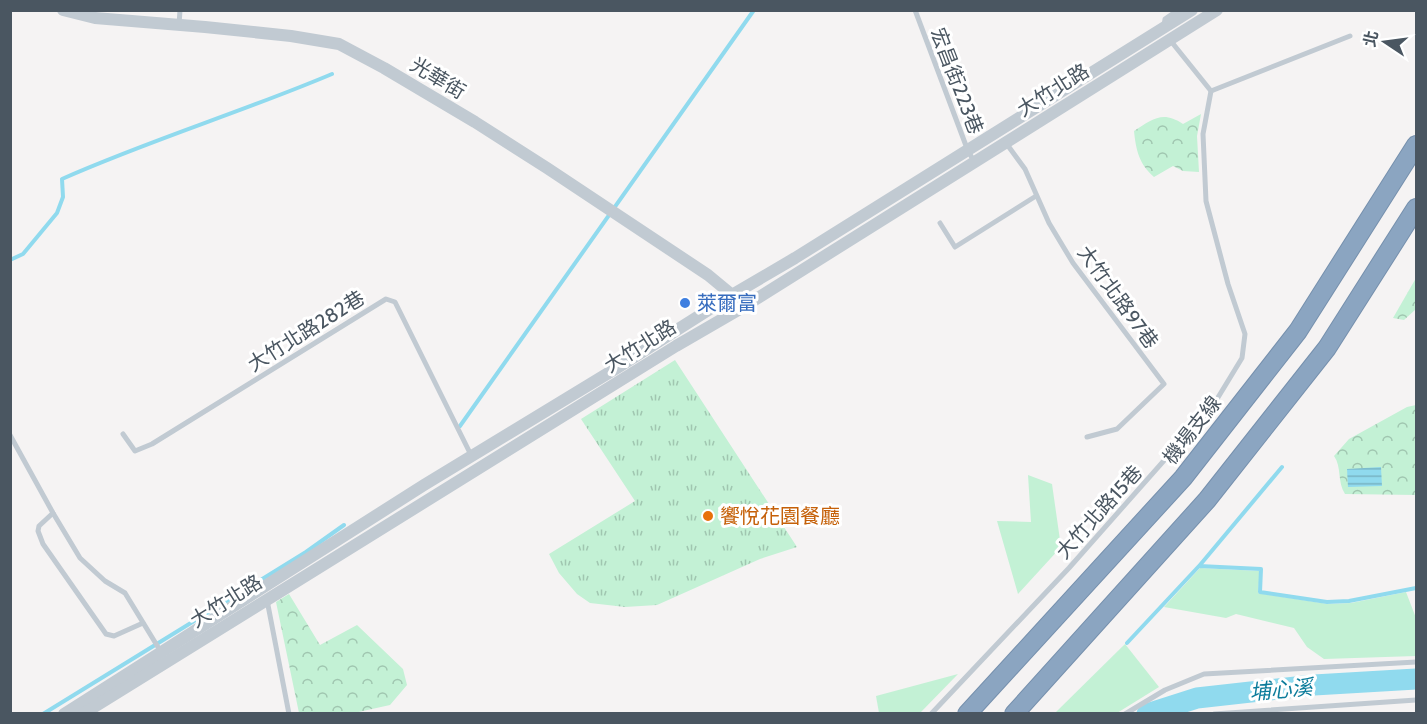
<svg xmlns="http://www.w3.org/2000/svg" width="1427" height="724" viewBox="0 0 1427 724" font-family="Cabin,'Noto Sans TC',sans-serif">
<defs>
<pattern id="forest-crowns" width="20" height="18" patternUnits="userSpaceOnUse" patternTransform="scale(1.5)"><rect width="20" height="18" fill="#c3f1d5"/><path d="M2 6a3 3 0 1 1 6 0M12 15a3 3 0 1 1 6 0" fill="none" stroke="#a0c6b0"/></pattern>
<pattern id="park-tufts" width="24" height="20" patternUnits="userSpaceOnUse" patternTransform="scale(1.5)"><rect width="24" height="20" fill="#c3f1d5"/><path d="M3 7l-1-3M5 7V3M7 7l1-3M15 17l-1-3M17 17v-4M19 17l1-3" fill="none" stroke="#a0c6b0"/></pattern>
<pattern id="water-rules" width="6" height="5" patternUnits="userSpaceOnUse" patternTransform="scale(1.5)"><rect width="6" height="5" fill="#90daee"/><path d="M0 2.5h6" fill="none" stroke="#78b4c4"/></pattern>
</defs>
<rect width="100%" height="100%" fill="#f5f3f3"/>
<g fill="#c3f1d5">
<path d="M 1028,475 L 1052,484 L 1061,547 L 1018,594 L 997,521 L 1031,522 Z"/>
<path d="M 1200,568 L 1260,571 L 1258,593 L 1328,604 L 1351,603 L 1406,592 L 1416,618 L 1416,656 L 1324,659 L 1307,647 L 1294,628 L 1236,614 L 1226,618 L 1164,607 Z"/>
<path d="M 1125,644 L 1159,687 L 1117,713 L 1055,713 Z"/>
<path d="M 958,674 L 920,713 L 879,713 L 876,696 Z"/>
</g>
<g fill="url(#forest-crowns)">
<path d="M 1201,114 L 1197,136 L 1199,172 L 1183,171 L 1173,166 L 1154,177 C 1139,164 1136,150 1134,131 C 1152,119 1163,110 1183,124 Z"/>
<path d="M 1416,278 L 1416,309 L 1404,320 L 1393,318 Z"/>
<path d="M 1416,405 L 1416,495 L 1345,494 C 1337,482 1342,467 1334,456 L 1349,439 L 1407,407 Z"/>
<path d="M 289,594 L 320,645 L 357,625 L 403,669 L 407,685 L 390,705 L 354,713 L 299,713 L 276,602 Z"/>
</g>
<path fill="url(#park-tufts)" d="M 675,360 L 797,547 L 760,559 L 657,605 L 625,607 L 590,603 L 577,594 L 559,573 L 549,554 L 635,501 L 581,419 Z"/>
<path fill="url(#water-rules)" d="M 1381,467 L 1382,486 L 1348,487 L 1347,469 Z"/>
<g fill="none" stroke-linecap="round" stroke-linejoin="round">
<g stroke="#90daee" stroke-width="4">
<path d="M 10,260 L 23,254 L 57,213 L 63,197 L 62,179 C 150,140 242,112 332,74"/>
<path d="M 460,426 L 754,10"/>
<path d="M 1200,565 L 1282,467"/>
<path d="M 1127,643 L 1199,566 L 1261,569 L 1260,592 L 1327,602 L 1349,601 L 1416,588"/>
<path d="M 43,714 L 306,552 L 344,525"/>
</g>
<path stroke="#90daee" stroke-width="21" d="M 1147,714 L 1197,698 L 1314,685 L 1416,679"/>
<g stroke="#7690ad" stroke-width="20">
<g id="motorway">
<path d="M 967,714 L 1183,478 L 1298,331 L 1416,145"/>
<path d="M 1014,714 L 1207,500 L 1327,348 L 1416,208"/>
</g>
</g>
<g stroke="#c1cad2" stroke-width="5">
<path d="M 915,10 L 968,151 L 974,161"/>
<path d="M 179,25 L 180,10"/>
<path d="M 1164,26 L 1165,19 L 1178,10"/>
<path d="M 1211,91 L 1350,36"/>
<path d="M 1006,143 L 1025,169 L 1049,223 L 1073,263 L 1164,384 L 1117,429 L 1087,437"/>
<path d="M 940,223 L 955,247 L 1036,196"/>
<path d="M 123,434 L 135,451 L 152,444 L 386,299 L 395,302 L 471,455"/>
<path d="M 10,435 L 53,513 L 80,558 L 105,581 L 125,593 L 161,652"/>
<path d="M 53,513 L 39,526 L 38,531 L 43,544 L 106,634 L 114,636 L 143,623"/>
<path d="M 267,600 L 289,714"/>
<path d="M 931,714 L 1069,568 L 1214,404 L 1242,358 L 1245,334 L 1228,284 L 1206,201 L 1203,134 L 1211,91 L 1170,40"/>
<path d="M 1125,714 L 1165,690 L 1204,674 L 1416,662"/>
<path d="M 1214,714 L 1416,700"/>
</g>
<g stroke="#c1cad2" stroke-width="12">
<path d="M 63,10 L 95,18 L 205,27 L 291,36 L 339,44 L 384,68 L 475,122 L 547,168 L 708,275 L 737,299"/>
<path d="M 64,714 L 424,485 L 620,366 L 732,295 L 795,258 L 1192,10"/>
<path d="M 83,714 L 676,346 L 745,306 L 1217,10"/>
</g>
<use href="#motorway" stroke="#8ba5c1" stroke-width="18"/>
</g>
<circle fill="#3f7fe0" stroke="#fff" stroke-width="2" cx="685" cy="303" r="6"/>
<circle fill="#e8710a" stroke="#fff" stroke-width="2" cx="708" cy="516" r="6"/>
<g text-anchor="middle" stroke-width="6" stroke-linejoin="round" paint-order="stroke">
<g font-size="20" fill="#4a5661" stroke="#fff">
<text transform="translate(438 78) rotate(31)" y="7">光華街</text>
<text transform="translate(957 81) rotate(69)" y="7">宏昌街223巷</text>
<text transform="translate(1053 90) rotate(-32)" y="7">大竹北路</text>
<text transform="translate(1118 297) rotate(54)" y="7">大竹北路97巷</text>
<text transform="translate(306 331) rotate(-32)" y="7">大竹北路282巷</text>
<text transform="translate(640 346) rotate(-32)" y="7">大竹北路</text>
<text transform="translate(1192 430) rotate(-52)" y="7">機場支線</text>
<text transform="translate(1099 512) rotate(-48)" y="7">大竹北路15巷</text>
<text transform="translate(226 601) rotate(-32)" y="7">大竹北路</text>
</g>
<g font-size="20" fill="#366cbe" stroke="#fff" text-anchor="start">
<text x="697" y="310">萊爾富</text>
</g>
<g font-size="20" fill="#c56008" stroke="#fff" text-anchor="start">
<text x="720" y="523">饗悅花園餐廳</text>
</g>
<g font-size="21" font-style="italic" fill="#0c7c9b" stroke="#fff">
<text transform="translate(1281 690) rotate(-5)" y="7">埔心溪</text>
</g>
</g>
<rect width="1427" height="724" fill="none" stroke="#4a5661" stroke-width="24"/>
<g transform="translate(1385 42) rotate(283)" stroke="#ffffff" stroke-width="4.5" paint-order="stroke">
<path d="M0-4.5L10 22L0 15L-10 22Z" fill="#4a5661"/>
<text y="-9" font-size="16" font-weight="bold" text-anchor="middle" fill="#4a5661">北</text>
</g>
</svg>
